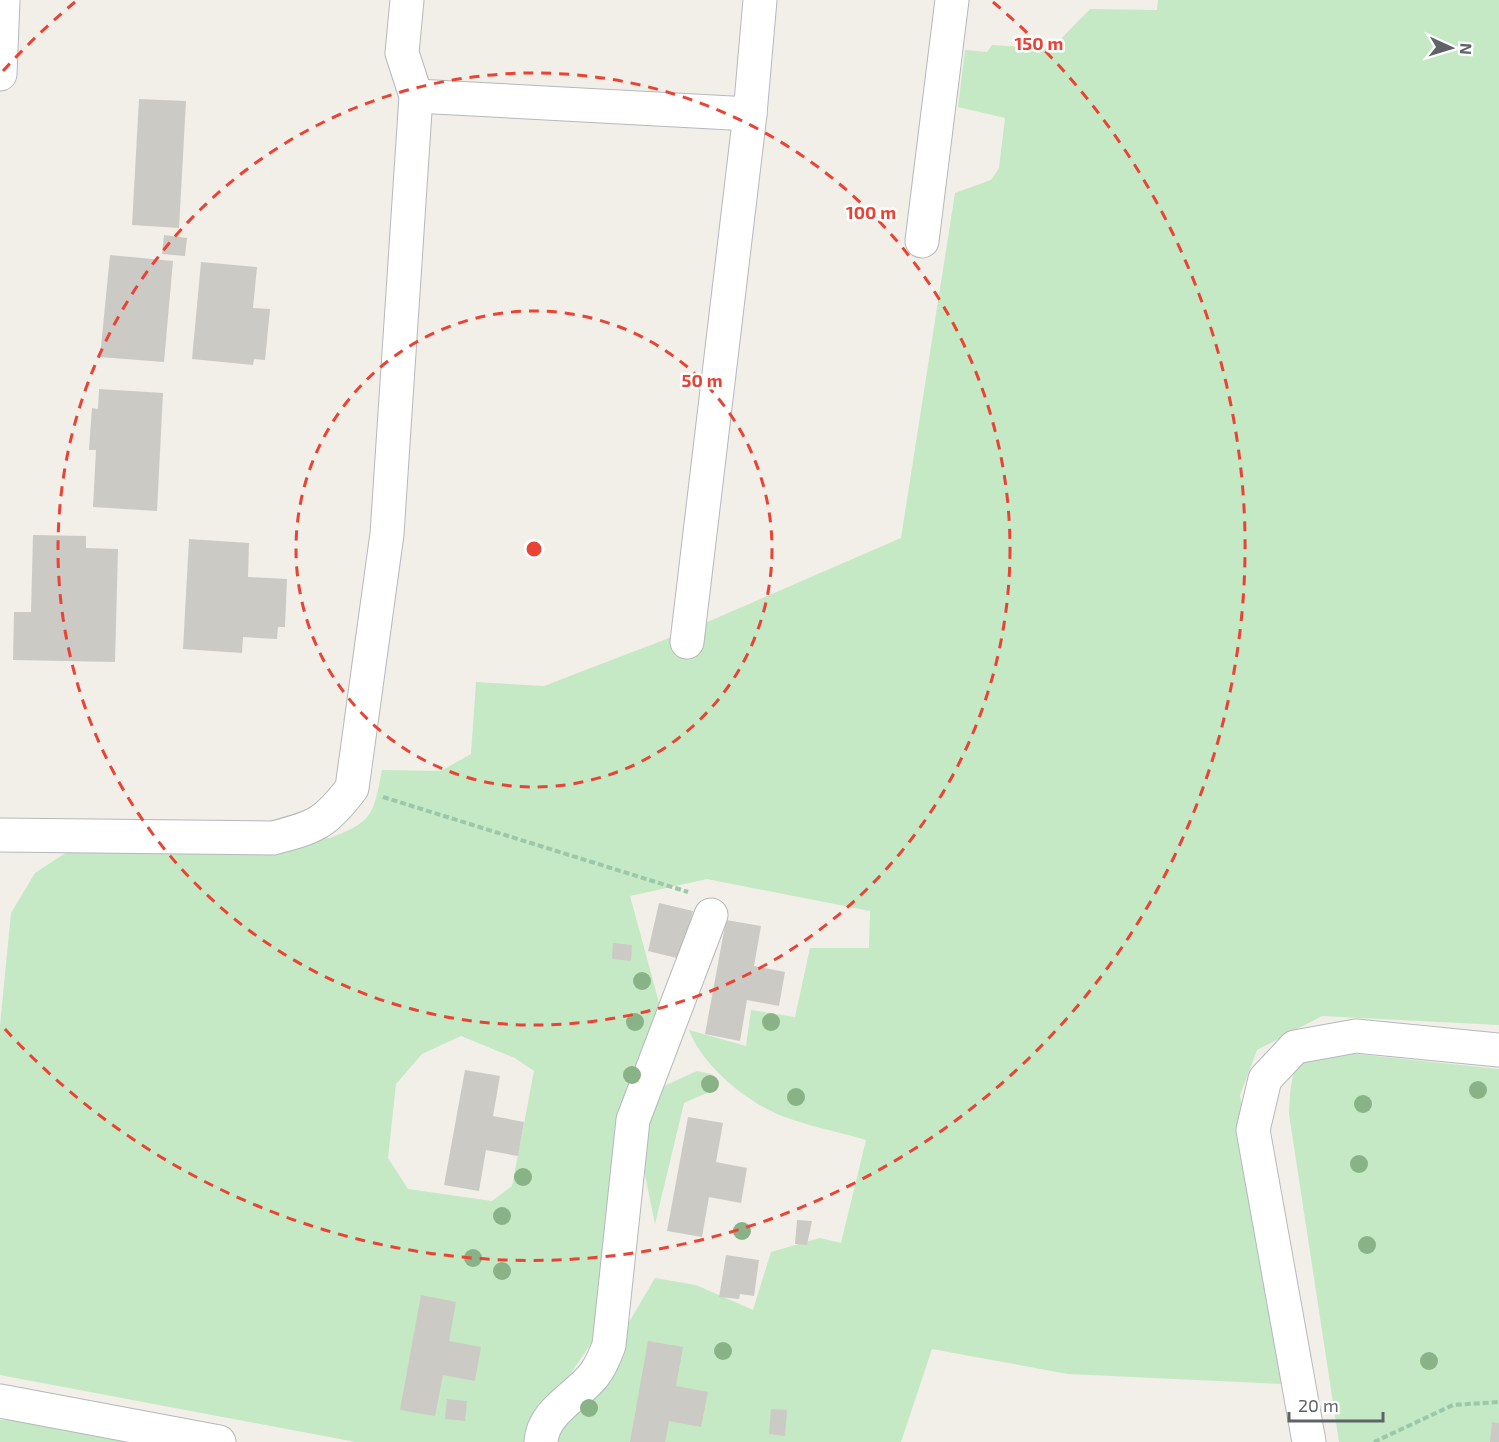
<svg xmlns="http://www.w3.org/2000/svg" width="1499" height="1442" viewBox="0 0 1499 1442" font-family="'Exo 2',sans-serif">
<rect width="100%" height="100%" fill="#f1efe8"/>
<g fill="#c5e8c5" fill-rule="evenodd">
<path d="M 1158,0 L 1499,0 L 1499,1025 L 1322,1016 L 1257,1050 L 1240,1095 L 1283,1384 L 1068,1374 L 932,1349 L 901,1442 L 551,1442 L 572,1419 L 655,1278 L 696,1285 L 753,1310 L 771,1252 L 820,1238 L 841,1243 L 866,1140 C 839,1132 808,1126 782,1116 C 746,1102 702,1065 689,1030 L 746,1046 L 751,1010 L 795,1017 L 810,948 L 869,948 L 870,911 L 707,879 L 630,896 L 661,1010 L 618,1171 L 592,1342 L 554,1398 L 530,1442 L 356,1442 L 0,1375 L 0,1026 L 11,913 L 35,873 L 67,852 L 330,838 C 374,821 373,815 382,770 L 441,771 L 471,754 L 476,682 L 544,686 L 682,633 L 901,538 L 955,193 L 991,180 L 999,168 L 1005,118 L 958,107 L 965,50 L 987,52 L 992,45 L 1051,49 L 1090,9 L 1157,10 ZM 461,1036 L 515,1058 L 534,1071 L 512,1186 L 492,1201 L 408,1189 L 388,1158 L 396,1084 L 422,1054 Z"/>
<path d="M 1347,1053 L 1499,1069 L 1499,1442 L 1339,1442 L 1289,1114 C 1291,1063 1294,1057 1347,1053 Z"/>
<path d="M 697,1071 L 711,1074 L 718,1088 L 684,1103 L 655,1224 L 636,1131 L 662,1087 Z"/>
<path d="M 26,1418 L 152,1442 L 0,1442 L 0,1420 Z"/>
</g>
<g fill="#cccac5">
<path d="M 139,99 L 186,101 L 179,228 L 132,225 Z"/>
<path d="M 164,235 L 187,238 L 185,256 L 162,254 Z"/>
<path d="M 110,255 L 173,261 L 164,362 L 100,357 Z"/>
<path d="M 201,262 L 257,267 L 253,308 L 270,309 L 265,360 L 254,359 L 253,365 L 192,359 Z"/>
<path d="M 99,389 L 163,393 L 157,511 L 93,507 L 96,450 L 89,450 L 92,408 L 98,409 Z"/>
<path d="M 33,535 L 86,536 L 86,548 L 118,549 L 115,662 L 13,660 L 14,612 L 31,612 Z"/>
<path d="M 189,539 L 249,543 L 248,577 L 287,579 L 285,627 L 278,627 L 277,639 L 243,637 L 242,653 L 183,649 Z"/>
<path d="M 659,903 L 693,911 L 681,959 L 648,951 Z"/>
<path d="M 726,920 L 761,926 L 754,966 L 785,972 L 779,1006 L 747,1000 L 740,1041 L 705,1034 Z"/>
<path d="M 613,943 L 632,945 L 631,961 L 612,959 Z"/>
<path d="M 465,1070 L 500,1076 L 493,1116 L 524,1122 L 518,1156 L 486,1150 L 479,1191 L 444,1185 Z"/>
<path d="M 688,1117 L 723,1123 L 716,1162 L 747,1168 L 741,1203 L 709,1197 L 702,1237 L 667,1231 Z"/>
<path d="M 797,1220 L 812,1221 L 807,1245 L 795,1244 Z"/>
<path d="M 726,1255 L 759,1260 L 754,1296 L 740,1294 L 739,1299 L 719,1297 Z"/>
<path d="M 421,1295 L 456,1302 L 449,1341 L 481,1347 L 475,1381 L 443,1375 L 435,1416 L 400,1410 Z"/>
<path d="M 648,1341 L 683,1347 L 676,1386 L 708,1392 L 701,1427 L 669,1421 L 665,1442 L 630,1442 Z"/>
<path d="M 447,1399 L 467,1401 L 465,1421 L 445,1419 Z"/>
<path d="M 771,1409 L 787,1410 L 785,1436 L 769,1434 Z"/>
<path d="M 1492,1422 L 1499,1423 L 1499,1442 L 1490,1442 Z"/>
</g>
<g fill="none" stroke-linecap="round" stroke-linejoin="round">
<g stroke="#b5b8bc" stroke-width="35">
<g id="minor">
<path d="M 0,74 L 3,0"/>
<path d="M 416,96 L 750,114"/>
<path d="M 922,241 L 952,0"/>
<path d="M 687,642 L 750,114 L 760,0"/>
<path d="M 0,835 L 273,838 C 315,827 325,824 352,788 L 387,534 L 416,96 L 402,53 L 407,0"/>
<path d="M 0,1401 L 219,1442"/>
<path d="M 541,1442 C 543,1411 577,1397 594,1375 C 601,1366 605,1356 609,1345 L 633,1120 L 711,915"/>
<path d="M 1309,1442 L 1253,1130 L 1265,1079 L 1295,1047 L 1356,1036 L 1499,1050"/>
</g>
</g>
<g stroke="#9cc7a9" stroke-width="4" stroke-dasharray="6 3" stroke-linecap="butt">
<path d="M 383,797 L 688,892"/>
<path d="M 1374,1442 L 1453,1405 L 1499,1402"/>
</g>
<use href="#minor" stroke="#fff" stroke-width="33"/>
</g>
<g fill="#89b387">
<circle cx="642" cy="981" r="9"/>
<circle cx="635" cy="1022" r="9"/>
<circle cx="771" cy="1022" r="9"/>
<circle cx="632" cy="1075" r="9"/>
<circle cx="710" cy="1084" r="9"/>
<circle cx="1478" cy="1090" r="9"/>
<circle cx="796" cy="1097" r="9"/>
<circle cx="1363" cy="1104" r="9"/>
<circle cx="1359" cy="1164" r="9"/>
<circle cx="523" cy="1177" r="9"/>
<circle cx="502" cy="1216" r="9"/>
<circle cx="742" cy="1231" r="9"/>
<circle cx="1367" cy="1245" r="9"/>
<circle cx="473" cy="1258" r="9"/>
<circle cx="502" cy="1271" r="9"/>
<circle cx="723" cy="1351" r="9"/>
<circle cx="1429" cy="1361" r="9"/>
<circle cx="589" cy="1408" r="9"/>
</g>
<g fill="none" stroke="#ea4335" stroke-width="3" stroke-dasharray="10 8">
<circle cx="534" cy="549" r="238"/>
<circle cx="534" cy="549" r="476"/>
<path d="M3 71A714 714 0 0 1 75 2M993 2A714 714 0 1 1 3 1027"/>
</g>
<circle cx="534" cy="549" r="9" fill="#ea4335" stroke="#fff" stroke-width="3"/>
<g font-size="18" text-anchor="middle" font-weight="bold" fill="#ea4335" stroke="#fff" stroke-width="5" stroke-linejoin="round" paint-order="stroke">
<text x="1039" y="50">150 m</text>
<text x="871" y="219">100 m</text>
<text x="702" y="387">50 m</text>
</g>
<g transform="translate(1451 48) rotate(94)" stroke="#ffffff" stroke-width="4.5" paint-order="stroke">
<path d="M0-4.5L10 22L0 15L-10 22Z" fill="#5f6368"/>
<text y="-9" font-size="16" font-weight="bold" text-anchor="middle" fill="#5f6368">N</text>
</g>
<path d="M1289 1412v9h94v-9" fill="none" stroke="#5f6368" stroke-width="3"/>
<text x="1298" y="1412" font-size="18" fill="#5f6368" stroke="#ffffff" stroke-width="4.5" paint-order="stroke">20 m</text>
</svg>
